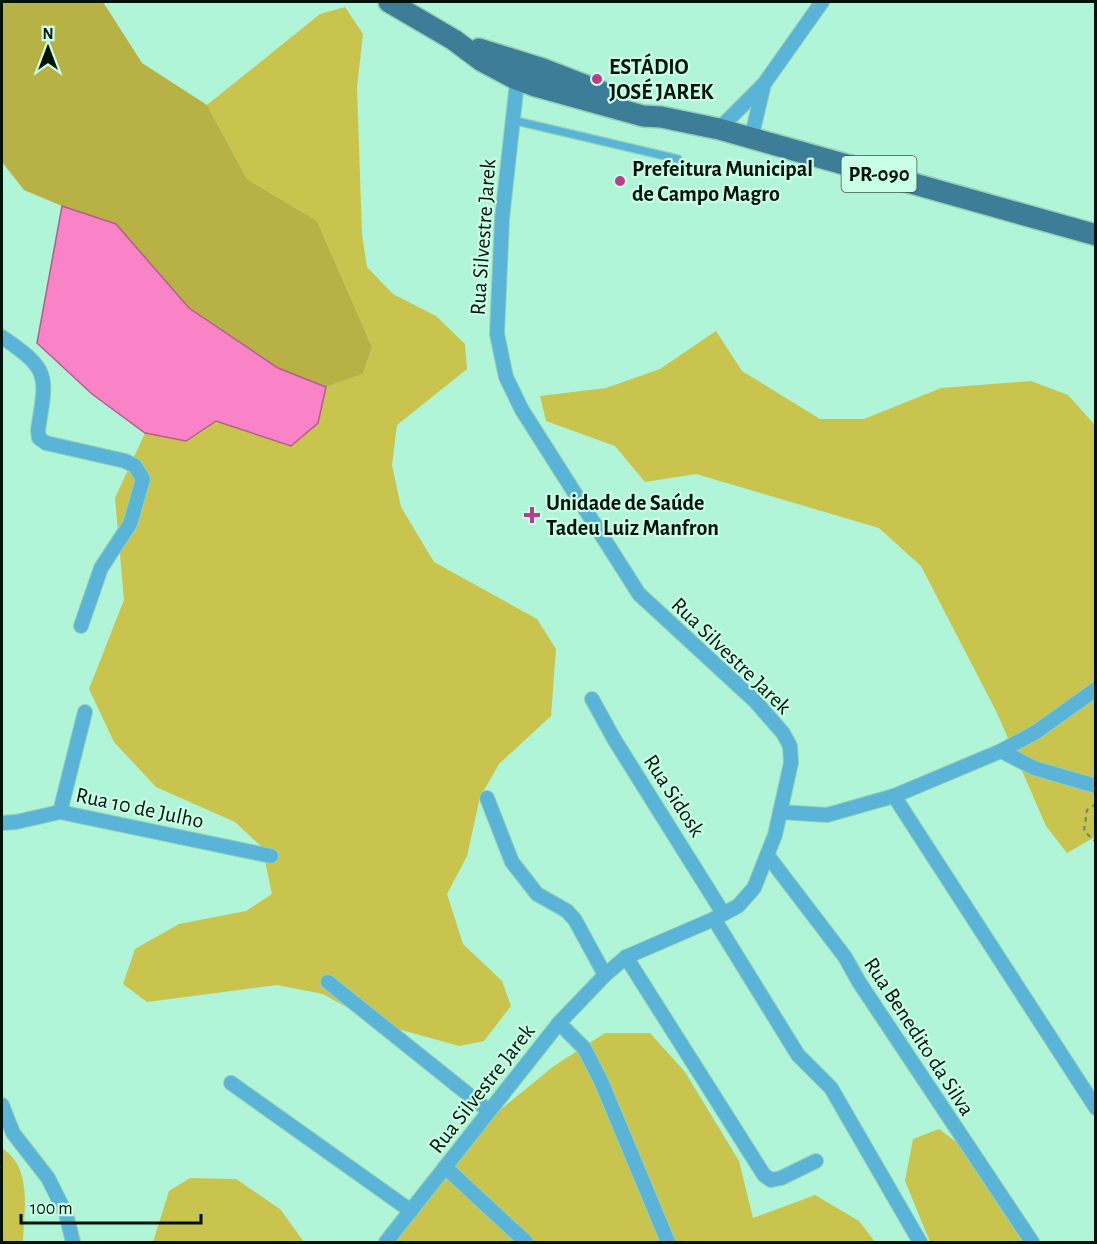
<svg xmlns="http://www.w3.org/2000/svg" width="1097" height="1244" viewBox="0 0 1097 1244" font-family="'Alegreya Sans',sans-serif">
<rect width="100%" height="100%" fill="#b0f5d8"/>
<g fill="#c9c44d">
<path d="M 345,7 L 363,34 L 357,87 L 362,235 L 367,267 L 393,294 L 436,316 L 465,344 L 467,369 L 397,425 L 392,465 L 401,507 L 434,562 L 537,619 L 556,649 L 551,716 L 499,764 L 480,797 L 467,856 L 447,894 L 463,944 L 502,981 L 511,1006 L 484,1041 L 459,1046 L 373,1022 L 323,994 L 277,985 L 147,1002 L 123,984 L 135,949 L 179,924 L 246,911 L 272,894 L 262,847 L 235,822 L 156,787 L 114,742 L 89,689 L 124,600 L 115,498 L 145,433 L 186,441 L 216,421 L 291,446 L 318,423 L 326,387 L 363,374 L 372,347 L 317,221 L 247,179 L 207,105 L 320,14 Z"/>
<path d="M 716,331 L 742,371 L 820,419 L 864,419 L 941,388 L 1031,381 L 1068,395 L 1095,425 L 1095,837 L 1067,853 L 1046,826 L 997,713 L 921,566 L 879,528 L 696,474 L 645,482 L 615,446 L 546,421 L 540,396 L 606,388 L 660,369 Z"/>
<path d="M 605,1033 L 650,1033 L 685,1072 L 739,1161 L 753,1218 L 815,1195 L 859,1221 L 875,1242 L 388,1242 L 484,1123 L 554,1066 Z"/>
<path d="M 939,1129 L 959,1144 L 1023,1242 L 930,1242 L 905,1181 L 913,1139 Z"/>
<path d="M 2,1148 C 33,1168 24,1211 23,1242 L 2,1242 Z"/>
<path d="M 190,1178 L 236,1179 L 280,1209 L 304,1242 L 153,1242 L 169,1191 Z"/>
</g>
<path fill="#b7b243" d="M 2,2 L 103,2 L 142,63 L 207,105 L 247,179 L 317,221 L 372,347 L 363,374 L 326,387 L 278,368 L 189,308 L 116,224 L 62,206 L 24,190 L 2,162 Z"/>
<path fill="#fa82c6" stroke="#af608d" stroke-width="1.5" d="M 62,206 L 116,224 L 189,308 L 278,368 L 326,387 L 318,423 L 291,446 L 216,421 L 186,441 L 145,433 L 92,394 L 37,343 Z"/>
<g fill="none" stroke-linecap="round" stroke-linejoin="round">
<g stroke="#94d1b7" stroke-width="10">
<path id="lane" d="M 512,120 L 678,159"/>
</g>
<g stroke="#94d1b7" stroke-width="16">
<g id="street">
<path d="M 719,129 L 764,84 L 822,2"/>
<path d="M 751,139 L 764,84"/>
<path d="M 2,337 C 50,370 47,374 38,430 L 39,438 L 46,443 L 125,461 L 135,466 L 143,479 L 130,524 L 101,568 L 81,626"/>
<path d="M 592,699 L 614,739 L 723,913"/>
<path d="M 1001,751 L 1034,768 L 1096,786"/>
<path d="M 894,796 L 1096,1108"/>
<path d="M 487,798 L 512,862 L 537,894 L 567,911 L 575,920 L 605,975"/>
<path d="M 60,812 L 85,712"/>
<path d="M 780,812 L 827,815 L 894,796 L 1001,751 L 1036,732 L 1096,689"/>
<path d="M 2,823 L 16,822 L 60,812 L 271,856"/>
<path d="M 768,856 L 845,957 L 859,982 L 1032,1242"/>
<path d="M 714,919 L 798,1055 L 831,1088 L 920,1242"/>
<path d="M 626,957 L 764,1175 L 771,1180 L 781,1178 L 816,1161"/>
<path d="M 328,982 L 489,1111"/>
<path d="M 559,1023 L 584,1048 L 601,1081 L 668,1242"/>
<path d="M 231,1083 L 411,1211"/>
<path d="M 2,1105 L 13,1133 L 48,1178 L 66,1214 L 73,1242"/>
<path d="M 445,1167 L 526,1242"/>
<path d="M 386,1242 L 559,1023 L 605,975 L 626,957 L 714,919 L 738,906 L 754,888 L 775,835 L 791,763 L 790,746 L 783,733 L 755,701 L 639,594 L 522,410 L 506,377 L 497,334 L 502,219 L 518,73"/>
</g>
</g>
<g stroke="#94d1b7" stroke-width="24">
<g id="primary">
<path d="M 389,2 L 454,40 L 482,61 L 516,79 L 535,86 L 643,116 L 661,117 L 719,129 L 1096,235"/>
<path d="M 479,49 L 543,69 L 602,92"/>
</g>
</g>
<path stroke="#5d8976" stroke-width="2" stroke-dasharray="4.5 4.5" stroke-linecap="butt" d="M 1096,804 L 1087,810 L 1084,831 L 1096,842"/>
<use href="#lane" stroke="#59b4d8" stroke-width="7"/>
<use href="#street" stroke="#59b4d8" stroke-width="14"/>
<use href="#primary" stroke="#3d7d97" stroke-width="21"/>
</g>
<g fill="#bb3d8a" stroke="#c9ffe7" stroke-width="2">
<circle cx="597" cy="79" r="6"/>
<circle cx="620" cy="181" r="6"/>
<path d="M529 506h6v6h6v6h-6v6h-6v-6h-6v-6h6z"/>
</g>
<g text-anchor="middle" stroke-width="4.5" stroke-linejoin="round" paint-order="stroke">
<rect fill="#c9ffe7" stroke="#3c594c" stroke-width="1.5" x="841.5" y="156" width="75" height="36" rx="4.5"/>
<g font-size="21" font-weight="bold" fill="#001209">
<text x="879" y="181">PR-090</text>
</g>
<g font-size="22" font-weight="bold" fill="#001209" stroke="#c9ffe7" text-anchor="start">
<text x="609" y="74">ESTÁDIO<tspan x="609" dy="25">JOSÉ JAREK</tspan></text>
<text x="632" y="176">Prefeitura Municipal<tspan x="632" dy="25">de Campo Magro</tspan></text>
<text x="546" y="510">Unidade de Saúde<tspan x="546" dy="25">Tadeu Luiz Manfron</tspan></text>
</g>
<g font-size="22" fill="#001209" stroke="#c9ffe7">
<text transform="translate(482 237) rotate(-86)" y="8">Rua Silvestre Jarek</text>
<text transform="translate(732 655) rotate(44)" y="8">Rua Silvestre Jarek</text>
<text transform="translate(675 795) rotate(57)" y="8">Rua Sidosk</text>
<text transform="translate(140 807) rotate(12)" y="8">Rua 10 de Julho</text>
<text transform="translate(920 1036) rotate(57)" y="8">Rua Benedito da Silva</text>
<text transform="translate(481 1088) rotate(-52)" y="8">Rua Silvestre Jarek</text>
</g>
</g>
<rect width="1097" height="1244" fill="none" stroke="#001209" stroke-width="6"/>
<g transform="translate(48 48)" stroke="#c9ffe7" stroke-width="4.5" paint-order="stroke">
<path d="M0-4.5L10 22L0 15L-10 22Z" fill="#001209"/>
<text y="-9" font-size="16" font-weight="bold" text-anchor="middle" fill="#001209">N</text>
</g>
<path d="M21 1214v9h180v-9" fill="none" stroke="#001209" stroke-width="3"/>
<text x="30" y="1214" font-size="18" fill="#001209" stroke="#c9ffe7" stroke-width="4.5" paint-order="stroke">100 m</text>
</svg>
